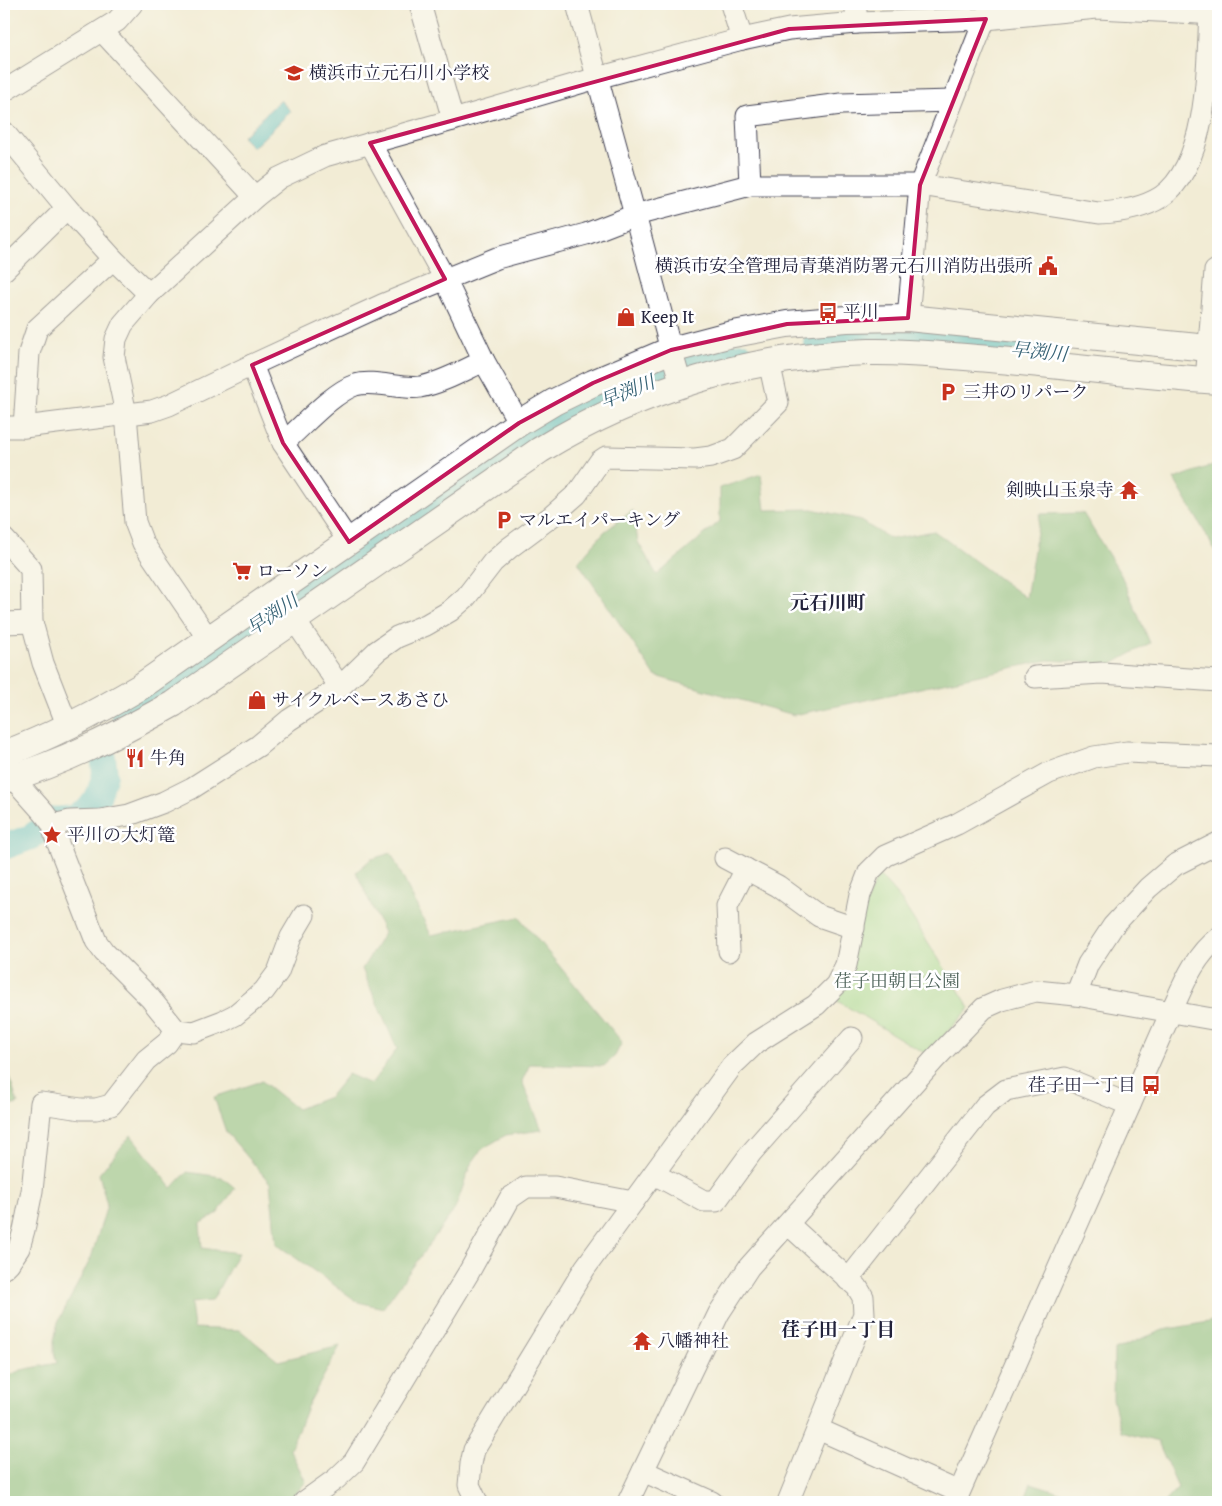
<svg xmlns="http://www.w3.org/2000/svg" width="1222" height="1506" viewBox="0 0 1222 1506" font-family="'Gentium Book Plus','Noto Serif JP',serif">
<rect width="100%" height="100%" fill="#fff"/>
<filter id="ink" filterUnits="userSpaceOnUse"><feTurbulence type="fractalNoise" baseFrequency=".02" numOctaves="2"/><feDisplacementMap in="SourceGraphic" scale="10" xChannelSelector="R" yChannelSelector="G"/><feConvolveMatrix kernelMatrix="1 2 1 2 8 2 1 2 1" color-interpolation-filters="sRGB"/></filter>
<filter id="wash" filterUnits="userSpaceOnUse"><feTurbulence type="fractalNoise" baseFrequency=".0096" numOctaves="4" result="noise"/><feDisplacementMap in="SourceGraphic" scale="20" xChannelSelector="R" yChannelSelector="G"/><feGaussianBlur stdDeviation="1.12" result="paint"/><feColorMatrix in="noise" values="0 0 0 0 0 0 0 0 0 0 0 0 0 0 0 0 0 1.4 0 .05"/><feComposite in="paint" operator="in"/></filter>
<g filter="url(#wash)">
<rect width="100%" height="100%" fill="#f2ecd6"/>
<path fill="#9cda90" stroke="#5f7e66" d="M 878,874 L 901,900 L 970,1008 L 926,1054 L 834,999 L 864,908 Z"/>
<g fill="#7dba7a" stroke="#506e5a">
<path d="M 1218,463 L 1218,555 L 1174,479 Z"/>
<path d="M 761,474 L 765,510 L 812,509 L 857,519 L 891,539 L 934,531 L 1026,598 L 1040,514 L 1083,513 L 1121,575 L 1150,643 L 1112,664 L 1048,660 L 857,702 L 794,715 L 655,676 L 578,562 L 604,532 L 633,510 L 638,542 L 657,575 L 720,521 L 720,488 Z"/>
<path d="M 391,853 L 431,935 L 519,917 L 622,1042 L 615,1056 L 604,1066 L 530,1064 L 522,1081 L 542,1130 L 506,1135 L 482,1149 L 471,1164 L 455,1209 L 383,1308 L 358,1302 L 276,1244 L 270,1183 L 226,1132 L 214,1097 L 262,1081 L 297,1109 L 329,1097 L 348,1074 L 371,1084 L 397,1049 L 362,969 L 384,933 L 356,872 L 371,859 Z"/>
<path d="M 4,1061 L 18,1104 L 4,1107 Z"/>
<path d="M 131,1135 L 172,1188 L 187,1172 L 222,1177 L 235,1188 L 218,1213 L 200,1224 L 202,1248 L 238,1253 L 212,1301 L 191,1303 L 194,1328 L 240,1330 L 278,1361 L 340,1346 L 307,1407 L 290,1450 L 306,1482 L 287,1502 L 4,1502 L 4,1378 L 21,1370 L 57,1363 L 54,1352 L 54,1340 L 58,1322 L 91,1258 L 107,1205 L 99,1174 Z"/>
<path d="M 1218,1319 L 1218,1502 L 1165,1502 L 1178,1488 L 1158,1442 L 1121,1432 L 1113,1399 L 1114,1350 L 1163,1330 L 1208,1322 Z"/>
<path d="M 1031,1483 L 1069,1495 L 1074,1502 L 1024,1502 Z"/>
</g>
<path fill="#4ebcc6" stroke="#386f80" d="M 280,100 L 291,111 L 253,148 L 242,137 Z"/>
<g fill="none" stroke-linecap="round" stroke-linejoin="round">
<g stroke="#4ebcc6" stroke-width="26">
<path d="M 816,343 L 895,336 L 1009,348"/>
<path d="M 124,715 L 475,476 L 531,439 L 590,406 L 652,379 L 682,369 L 741,355"/>
<path d="M 4,847 L 31,837 L 54,820 L 74,818 L 88,810 L 98,797 L 105,774 L 103,757"/>
</g>
</g>
</g>
<g filter="url(#ink)">
<g fill="none" stroke-linecap="round" stroke-linejoin="round">
<g stroke="#414052" stroke-width="23">
<g id="minor">
<path d="M 420,4 L 453,120"/>
<path d="M 577,4 L 635,215 L 671,350 L 681,384"/>
<path d="M 731,4 L 742,39"/>
<path d="M 856,23 L 856,4"/>
<path d="M 102,31 L 255,197"/>
<path d="M 4,91 L 117,21 L 132,4"/>
<path d="M 4,132 L 67,208 L 4,270"/>
<path d="M 370,143 L 445,279 L 484,361 L 519,423"/>
<path d="M 750,185 L 747,116 L 841,104 L 952,101"/>
<path d="M 67,208 L 113,259 L 149,294"/>
<path d="M 908,318 L 920,185 L 990,6"/>
<path d="M 252,365 L 283,443 L 349,542"/>
<path d="M 1206,380 L 1215,271 L 1218,269"/>
<path d="M 4,427 L 24,427 L 152,411 L 169,405 L 252,365 L 382,305 L 497,258 L 586,234 L 635,215 L 750,185 L 920,185 L 1099,213 C 1120,212 1142,209 1161,197 C 1210,164 1208,57 1210,4"/>
<path d="M 24,427 L 29,353 L 37,329 L 113,259"/>
<path d="M 283,443 C 302,427 332,393 355,385 C 374,379 400,390 420,387 C 442,383 464,370 484,361"/>
<path d="M 4,539 L 31,569 L 32,622 L 43,663 L 68,727"/>
<path d="M 295,621 L 340,687 L 377,651 L 397,637 L 426,625 L 450,611 L 466,597 L 493,562 L 509,548 L 552,516 L 577,494 L 600,461 L 606,457 L 695,459 L 711,457 L 733,449 L 778,403 L 769,362"/>
<path d="M 4,623 L 32,622"/>
<path d="M 209,640 L 143,543 L 135,522 L 126,414 L 114,357 L 116,339 L 123,324 L 149,294 L 255,197 L 279,178 L 325,156 L 453,120 L 597,78 L 742,39 L 789,29 L 856,23 L 986,19 L 1097,8 L 1218,14"/>
<path d="M 1035,677 L 1102,673 L 1218,681"/>
<path d="M 8,763 L 12,777 L 44,813 L 53,825 L 55,836 L 96,941 L 104,952 L 150,998 L 176,1030 L 194,1032 L 223,1021 L 235,1015 L 264,991 L 278,972 L 291,937 L 304,915"/>
<path d="M 53,825 L 70,821 L 100,820 L 129,815 L 164,802 L 192,788 L 258,746 L 289,720 L 340,687"/>
<path d="M 725,858 L 778,886 L 819,916 L 854,928"/>
<path d="M 729,951 L 727,906 L 746,869"/>
<path d="M 1076,995 L 1088,964 L 1113,926 L 1148,888 L 1175,865 L 1218,843"/>
<path d="M 654,1174 L 704,1201 L 716,1201 L 751,1153 L 852,1038"/>
<path d="M 788,1224 L 857,1287 L 863,1297 L 864,1314 L 788,1502"/>
<path d="M 4,1268 L 9,1263 L 19,1248 L 24,1230 L 32,1191 L 41,1103 L 81,1109 L 96,1109 L 111,1105 L 146,1060 L 167,1043 L 176,1030"/>
<path d="M 848,1280 L 985,1106 L 1006,1090 L 1065,1078 L 1130,1105"/>
<path d="M 818,1429 L 959,1492"/>
<path d="M 643,1471 L 712,1502"/>
<path d="M 304,1502 L 336,1479 L 354,1462 L 469,1272 L 510,1198 L 526,1187 L 555,1187 L 633,1202"/>
<path d="M 477,1502 L 469,1485 L 471,1464 L 474,1450 L 585,1268 L 732,1066 L 756,1043 L 816,1005 L 836,985 L 846,965 L 860,895 L 869,872 L 885,856 L 957,824 L 1049,773 L 1094,757 L 1127,752 L 1218,756"/>
<path d="M 628,1502 L 719,1313 L 749,1267 L 934,1060 L 984,1008 L 1002,1000 L 1036,991 L 1076,995 L 1218,1020"/>
<path d="M 955,1502 L 1171,1012 C 1183,986 1194,956 1218,938"/>
</g>
</g>
<g stroke="#414052" stroke-width="28">
<g id="major">
<path d="M 4,754 C 52,736 96,713 140,687 L 519,423 L 554,402 L 593,383 L 671,350 L 728,335 L 787,324 L 847,319 L 908,318 L 1218,349"/>
<path d="M 4,780 C 63,763 119,734 173,704 L 540,450 C 640,389 752,355 869,352 C 909,351 949,356 989,359 C 1066,366 1142,376 1218,381"/>
</g>
</g>
<use href="#minor" stroke="#fff" stroke-width="21"/>
<use href="#major" stroke="#fff" stroke-width="26"/>
</g>
</g>
<path d="M0 0H1222V1506H0ZM 986,19 L 920,185 L 908,318 L 787,324 L 671,350 L 593,383 L 519,423 L 349,542 L 283,443 L 252,365 L 445,279 L 370,143 L 789,29 Z" fill="#f2ecd6" fill-opacity=".55" fill-rule="evenodd"/>
<path fill="none" stroke="#c2185b" stroke-width="4" stroke-linejoin="round" d="M 986,19 L 920,185 L 908,318 L 787,324 L 671,350 L 593,383 L 519,423 L 349,542 L 283,443 L 252,365 L 445,279 L 370,143 L 789,29 Z"/>
<defs>
<g id="school-bare" transform="scale(1.5)"><path d="M0-5L7-2L0 1L-7-2ZM-4 1L0 2.5L4 1V4Q0 6-4 4Z" fill="#c8321e" stroke="#fff" stroke-width="2.5" paint-order="stroke"/></g>
<g id="civic-bare" transform="scale(1.5)"><path d="M-.6-6.5H3V-4.5H.6V-3L4-1V1h2V6H-6V1h2V-1L-.6-3ZM-1.2 2.5V6h2.4V2.5Z" fill="#c8321e" stroke="#fff" stroke-width="2.5" paint-order="stroke"/></g>
<g id="bus-bare" transform="scale(1.5)"><path d="M-5-6H5V4H4V6H2V4H-2V6H-4V4H-5ZM-3.5-4V0h7V-4ZM-3.5 1.2v1.5H-2V1.2ZM2 1.2v1.5H3.5V1.2Z" fill="#c8321e" stroke="#fff" stroke-width="2.5" paint-order="stroke"/></g>
<g id="shop-bare" transform="scale(1.5)"><path d="M-5-2.5h2.3a2.7 3.5 0 0 1 5.4 0H5L5.5 6h-11ZM-1.5-2.5h3a1.5 2.3 0 0 0-3 0Z" fill="#c8321e" stroke="#fff" stroke-width="2.5" paint-order="stroke"/></g>
<g id="parking-bare" transform="scale(1.5)"><path d="M-3.5-5.5H1a3.5 3.5 0 0 1 0 7H-1V5.5H-3.5ZM-1-3.4V-.6H.8a1.4 1.4 0 0 0 0-2.8Z" fill="#c8321e" stroke="#fff" stroke-width="2.5" paint-order="stroke"/></g>
<g id="temple-bare" transform="scale(1.5)"><path d="M0-6L5-2H3V0L6.5 2.5H4V6H1.5V3h-3V6H-4V2.5H-6.5L-3 0V-2H-5Z" fill="#c8321e" stroke="#fff" stroke-width="2.5" paint-order="stroke"/></g>
<g id="supermarket-bare" transform="scale(1.5)"><path d="M-6-5.5h2.5l.6 2H6L4.5 2H-2.5L-4.4-4H-6ZM-1.5 3.2a1.3 1.3 0 1 0 .1 0ZM3 3.2a1.3 1.3 0 1 0 .1 0Z" fill="#c8321e" stroke="#fff" stroke-width="2.5" paint-order="stroke"/></g>
<g id="restaurant-bare" transform="scale(1.5)"><path d="M-5-6h1v4h1v-4h1v4h1v-4h1v5L-1.5 .5V6h-2V.5L-5-1ZM5-6V6H3V1.5H1.5Q1.5-4 5-6Z" fill="#c8321e" stroke="#fff" stroke-width="2.5" paint-order="stroke"/></g>
<g id="sight-bare" transform="scale(1.5)"><path d="M0-6L1.8-2.2L6-1.7L2.9 1.2L3.7 5.4L0 3.3L-3.7 5.4L-2.9 1.2L-6-1.7L-1.8-2.2Z" fill="#c8321e" stroke="#fff" stroke-width="2.5" paint-order="stroke"/></g>
</defs>
<g fill-rule="evenodd">
<use href="#school-bare" x="294" y="73"/>
<use href="#civic-bare" x="1048" y="266"/>
<use href="#bus-bare" x="828" y="312"/>
<use href="#shop-bare" x="626" y="317"/>
<use href="#parking-bare" x="948" y="392"/>
<use href="#temple-bare" x="1129" y="490"/>
<use href="#parking-bare" x="504" y="520"/>
<use href="#supermarket-bare" x="242" y="571"/>
<use href="#shop-bare" x="257" y="700"/>
<use href="#restaurant-bare" x="135" y="758"/>
<use href="#sight-bare" x="52" y="835"/>
<use href="#bus-bare" x="1151" y="1085"/>
<use href="#temple-bare" x="642" y="1341"/>
</g>
<g text-anchor="middle" stroke-width="5" stroke-linejoin="round" paint-order="stroke">
<g font-size="18" fill="#22223b" stroke="#fff" text-anchor="start">
<text x="309" y="79">横浜市立元石川小学校</text>
<text x="1033" y="272" text-anchor="end">横浜市安全管理局青葉消防署元石川消防出張所</text>
<text x="843" y="318">平川</text>
<text x="641" y="323">Keep It</text>
<text x="963" y="398">三井のリパーク</text>
<text x="1114" y="496" text-anchor="end">剣映山玉泉寺</text>
<text x="519" y="526">マルエイパーキング</text>
<text x="257" y="577">ローソン</text>
<text x="272" y="706">サイクルベースあさひ</text>
<text x="150" y="764">牛角</text>
<text x="67" y="841">平川の大灯篭</text>
<text x="1136" y="1091" text-anchor="end">荏子田一丁目</text>
<text x="657" y="1347">八幡神社</text>
</g>
<g font-size="18" fill="#4d6259" stroke="#fff">
<text x="897" y="987">荏子田朝日公園</text>
</g>
<g font-size="19" font-style="italic" fill="#346073" stroke="#fff">
<text transform="translate(1039 351) rotate(6)" y="7">早渕川</text>
<text transform="translate(627 391) rotate(-22)" y="7">早渕川</text>
<text transform="translate(272 614) rotate(-34)" y="7">早渕川</text>
</g>
<g font-size="19" font-weight="bold" fill="#22223b" stroke="#fff">
<text x="828" y="609">元石川町</text>
<text x="838" y="1336">荏子田一丁目</text>
</g>
</g>
<rect width="1222" height="1506" fill="none" stroke="#fff" stroke-width="20"/>
</svg>
